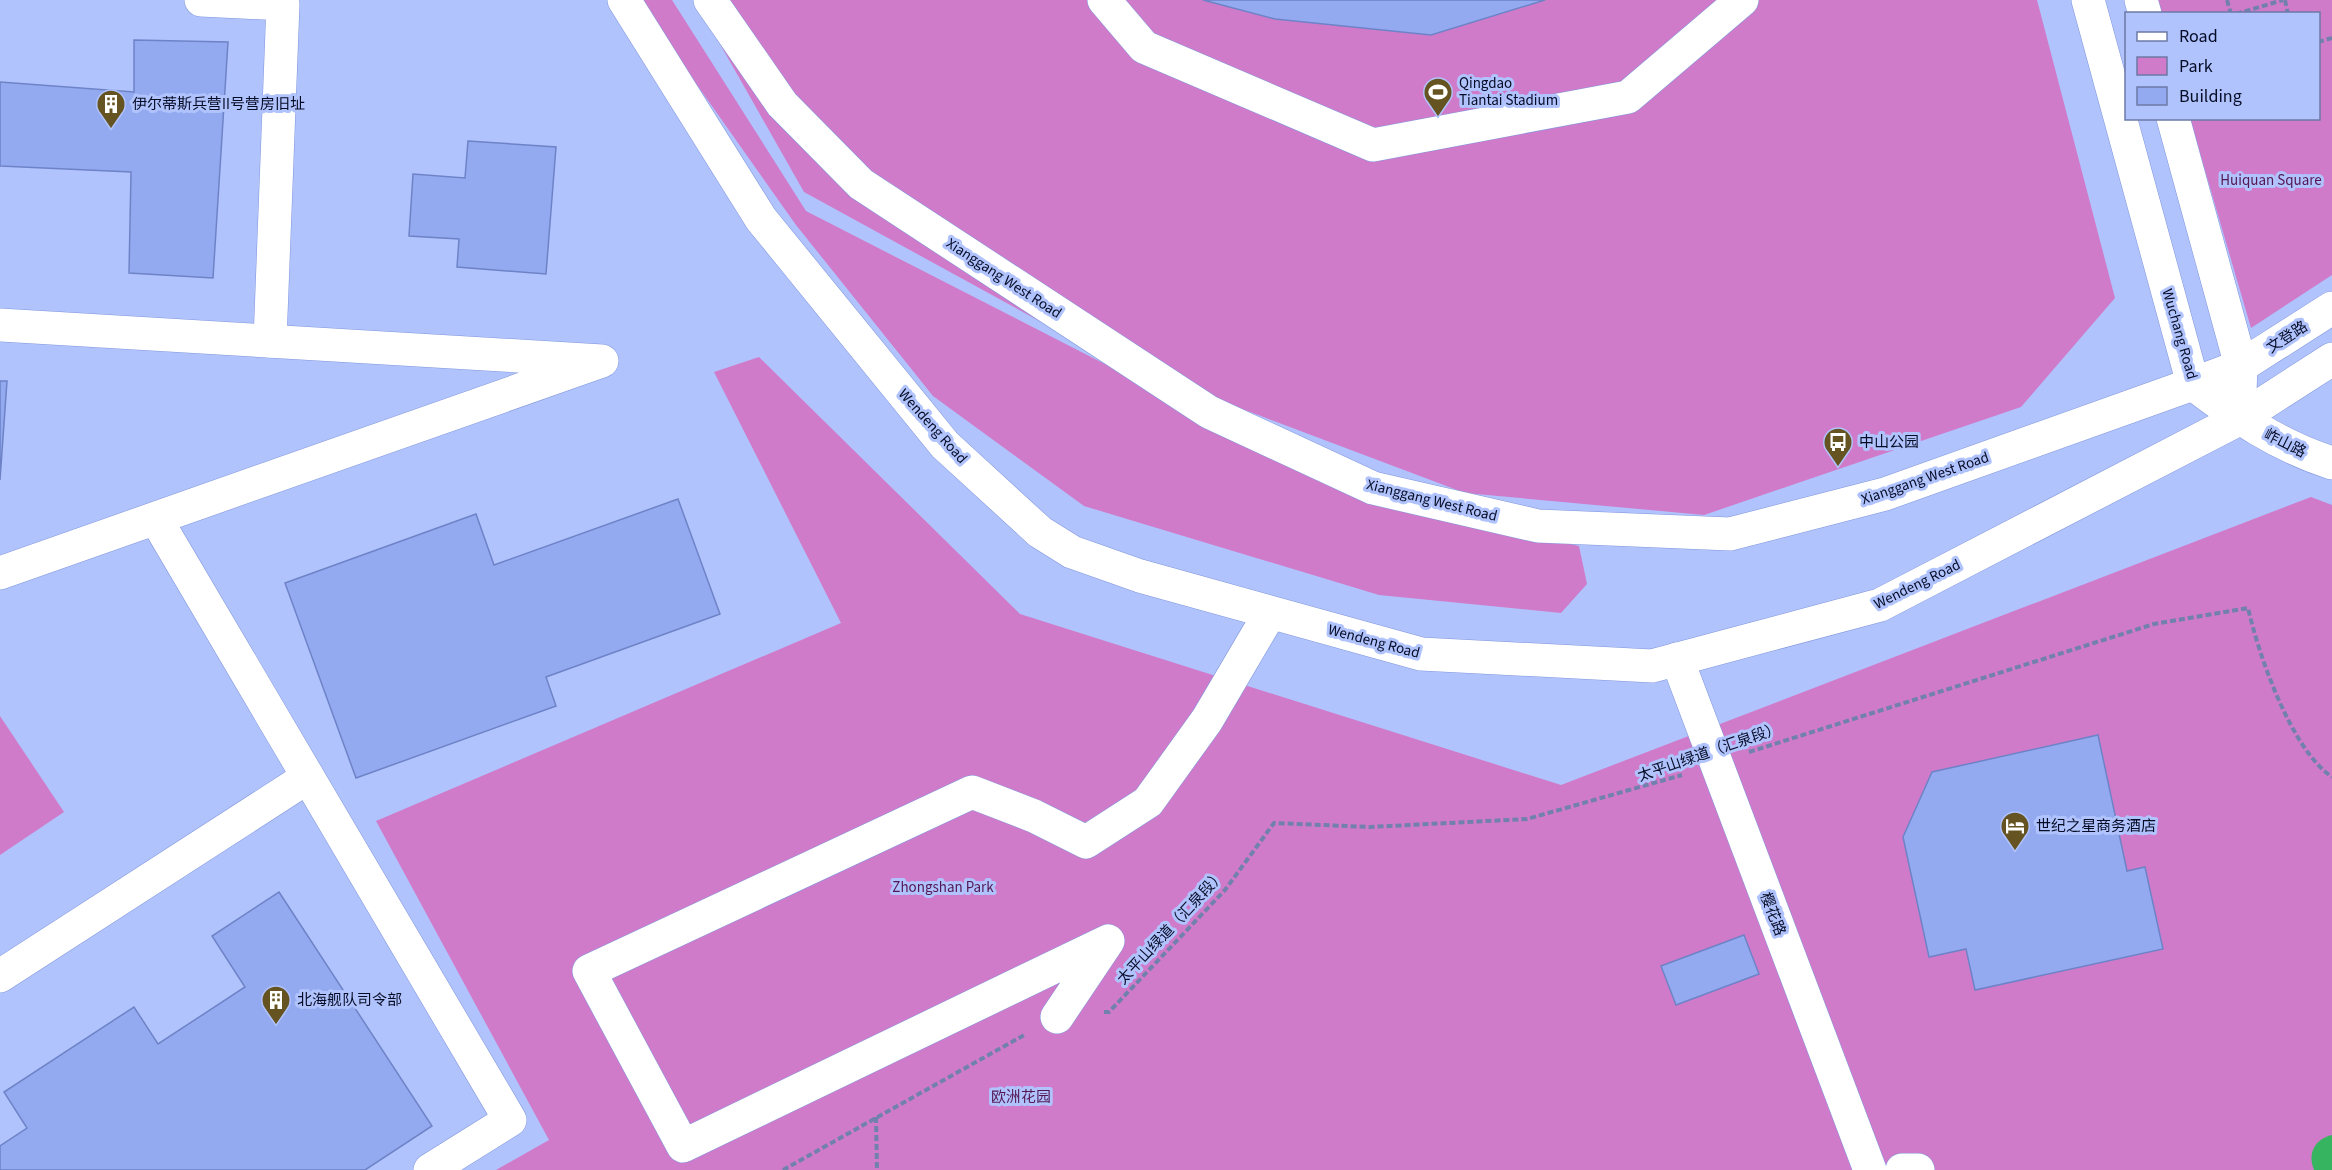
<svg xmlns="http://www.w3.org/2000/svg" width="2332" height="1170" viewBox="0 0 2332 1170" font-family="'Source Sans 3','Noto Sans SC',sans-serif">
<rect width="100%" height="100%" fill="#b0c3fd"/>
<g fill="#d07bc9">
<path d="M 637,0 L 672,0 L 806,211 L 1372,501 L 1579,546 L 1587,584 L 1561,613 L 1379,595 L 1084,506 L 933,396 L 796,225 Z"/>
<path d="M 695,0 L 2037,0 L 2115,298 L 2021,407 L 1704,515 L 1465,493 L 1107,358 L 804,192 Z"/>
<path d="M 2157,0 L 2332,0 L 2332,275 L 2251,328 L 2190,119 L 2318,118 L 2318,14 L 2161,13 Z"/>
<path d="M 759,357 L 1020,614 L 1561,785 L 2311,497 L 2332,505 L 2332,1170 L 496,1170 L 549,1140 L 376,821 L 841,623 L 714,372 Z"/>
<path d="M 0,716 L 64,812 L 0,855 Z"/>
</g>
<path fill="#37b45f" d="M 2332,1135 L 2332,1170 L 2314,1170 C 2307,1153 2315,1139 2332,1135 Z"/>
<g fill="#93aaf0" stroke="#6e83c7" stroke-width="1.5">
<path d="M 1203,0 L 1545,0 L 1431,35 L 1275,19 Z"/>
<path d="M 134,40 L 228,42 L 213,278 L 129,273 L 131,172 L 0,166 L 0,82 L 134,92 Z"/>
<path d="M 468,141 L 556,147 L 546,274 L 457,267 L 459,239 L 409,236 L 413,174 L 465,178 Z"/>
<path d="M 0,381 L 7,381 L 0,480 Z"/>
<path d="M 678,499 L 720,614 L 546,677 L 556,706 L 356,778 L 285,583 L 476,514 L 494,565 Z"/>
<path d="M 2098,735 L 2127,871 L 2145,867 L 2163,949 L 1975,990 L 1966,949 L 1929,957 L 1903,837 L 1932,772 Z"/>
<path d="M 279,892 L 432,1126 L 365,1170 L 0,1170 L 0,1146 L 27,1128 L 4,1092 L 134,1007 L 158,1044 L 245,987 L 212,936 Z"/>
<path d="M 1744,935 L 1759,974 L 1676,1005 L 1661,966 Z"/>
</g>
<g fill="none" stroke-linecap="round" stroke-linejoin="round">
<g stroke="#8096dc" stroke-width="34">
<g id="minor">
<path d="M 201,0 L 283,4 L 270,341"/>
<path d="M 710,0 L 782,104 L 861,184 L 1209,412 L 1373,488 L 1538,526 L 1730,534 L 1885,494 L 2193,384"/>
<path d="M 1104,0 L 1144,47 L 1373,145 L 1628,97 L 1742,0"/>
<path d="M 2088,0 L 2193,384 C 2236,417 2279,446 2332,463"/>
<path d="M 2141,0 L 2145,14"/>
<path d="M 2173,118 L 2241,366 L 2239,419"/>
<path d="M 0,325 L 602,361 L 0,573"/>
<path d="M 156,519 L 510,1120 L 430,1170"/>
<path d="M 1677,659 L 1870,1170"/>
<path d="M 0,976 L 308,777"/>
<path d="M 1057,1017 L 1108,941 L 683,1146 L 589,971 L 972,792 L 1034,816 L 1086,842 L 1148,802 L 1207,720 L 1270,613"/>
<path d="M 1902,1170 L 1918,1170"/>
</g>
</g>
<g stroke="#8096dc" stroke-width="34">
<g id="major">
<path d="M 624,0 L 761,219 L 945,445 L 1040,532 L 1072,552 L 1140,576 L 1421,654 L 1652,666 L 1880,605 L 2239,419 L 2332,359"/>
<path d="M 2193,384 L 2241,366 L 2332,308"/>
</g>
</g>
<g stroke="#7280ae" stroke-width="4" stroke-dasharray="6 3" stroke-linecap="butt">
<path d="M 2227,0 L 2231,14"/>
<path d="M 2285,0 L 2288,14"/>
<path d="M 2236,14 L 2283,0"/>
<path d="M 2318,42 L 2332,38"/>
<path d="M 1749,752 L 2154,624 L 2248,608 C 2259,656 2291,749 2332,777"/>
<path d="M 1104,1012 L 1109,1012 L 1225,890 L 1274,823 L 1370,827 L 1527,819 L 1682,775"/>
<path d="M 876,1117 L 877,1170"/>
<path d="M 783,1170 L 1026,1034"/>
</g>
<use href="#minor" stroke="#fff" stroke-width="33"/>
<use href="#major" stroke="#fff" stroke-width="33"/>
</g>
<defs>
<g id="stadium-pin" transform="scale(1.5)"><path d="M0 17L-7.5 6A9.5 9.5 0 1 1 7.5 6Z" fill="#655421" stroke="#b0c3fd"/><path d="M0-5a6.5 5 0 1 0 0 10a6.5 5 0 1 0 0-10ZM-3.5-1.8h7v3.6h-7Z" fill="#fff"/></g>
<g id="building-pin" transform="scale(1.5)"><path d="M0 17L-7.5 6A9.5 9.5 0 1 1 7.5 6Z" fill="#655421" stroke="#b0c3fd"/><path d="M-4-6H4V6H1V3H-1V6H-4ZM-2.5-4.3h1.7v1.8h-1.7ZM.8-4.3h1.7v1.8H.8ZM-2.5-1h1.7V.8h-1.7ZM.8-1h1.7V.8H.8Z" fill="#fff"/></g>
<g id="bus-pin" transform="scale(1.5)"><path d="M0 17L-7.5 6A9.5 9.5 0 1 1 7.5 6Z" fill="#655421" stroke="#b0c3fd"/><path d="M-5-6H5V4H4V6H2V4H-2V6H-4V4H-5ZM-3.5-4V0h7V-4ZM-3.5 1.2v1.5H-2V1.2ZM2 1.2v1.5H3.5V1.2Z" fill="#fff"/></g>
<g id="hotel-pin" transform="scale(1.5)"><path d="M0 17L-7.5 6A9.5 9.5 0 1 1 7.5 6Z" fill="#655421" stroke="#b0c3fd"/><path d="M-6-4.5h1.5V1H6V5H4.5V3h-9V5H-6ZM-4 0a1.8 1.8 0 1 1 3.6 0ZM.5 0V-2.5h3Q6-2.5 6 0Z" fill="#fff"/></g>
</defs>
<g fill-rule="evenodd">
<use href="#stadium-pin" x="1438" y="92"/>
<use href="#building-pin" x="111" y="104"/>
<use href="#bus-pin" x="1838" y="442"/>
<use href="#hotel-pin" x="2015" y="826"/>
<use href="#building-pin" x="276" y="1000"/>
</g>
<g text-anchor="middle" stroke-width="6" stroke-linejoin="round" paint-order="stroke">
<g font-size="15" fill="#070c26" stroke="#b0c3fd" text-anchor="start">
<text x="1459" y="88">Qingdao<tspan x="1459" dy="17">Tiantai Stadium</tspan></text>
<text x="132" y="109">伊尔蒂斯兵营II号营房旧址</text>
<text x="1859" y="447">中山公园</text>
<text x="2036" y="831">世纪之星商务酒店</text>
<text x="297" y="1005">北海舰队司令部</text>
</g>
<g font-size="15" fill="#541751" stroke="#b0c3fd">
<text x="2271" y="185">Huiquan Square</text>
<text x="943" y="892">Zhongshan Park</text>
<text x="1021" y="1102">欧洲花园</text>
</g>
<g font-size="15" fill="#070c26" stroke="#b0c3fd">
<text transform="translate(1004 278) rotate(33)" y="5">Xianggang West Road</text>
<text transform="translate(2180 334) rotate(74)" y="5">Wuchang Road</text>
<text transform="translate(2287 337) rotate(-33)" y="5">文登路</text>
<text transform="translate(933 426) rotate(48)" y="5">Wendeng Road</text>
<text transform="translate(2285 443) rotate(27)" y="5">岞山路</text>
<text transform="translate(1925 478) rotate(-19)" y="5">Xianggang West Road</text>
<text transform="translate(1432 500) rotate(14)" y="5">Xianggang West Road</text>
<text transform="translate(1917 584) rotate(-26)" y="5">Wendeng Road</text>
<text transform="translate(1374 641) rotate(15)" y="5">Wendeng Road</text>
<text transform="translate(1709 752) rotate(-19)" y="5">太平山绿道（汇泉段）</text>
<text transform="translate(1773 914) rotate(69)" y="5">樱花路</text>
<text transform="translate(1171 927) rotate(-47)" y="5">太平山绿道（汇泉段）</text>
</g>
</g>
<rect x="2125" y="12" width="195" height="108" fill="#b0c3fd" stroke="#6c7aa7" stroke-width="1.5"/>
<rect x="2137" y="32" width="30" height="9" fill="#ffffff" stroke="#6c7aa7" stroke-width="1.5"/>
<text x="2179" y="42" font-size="18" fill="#070c26">Road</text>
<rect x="2137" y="57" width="30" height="18" fill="#d07bc9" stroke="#6c7aa7" stroke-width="1.5"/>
<text x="2179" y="72" font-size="18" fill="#070c26">Park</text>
<rect x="2137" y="87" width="30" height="18" fill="#93aaf0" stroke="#6c7aa7" stroke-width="1.5"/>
<text x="2179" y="102" font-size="18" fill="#070c26">Building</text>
</svg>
